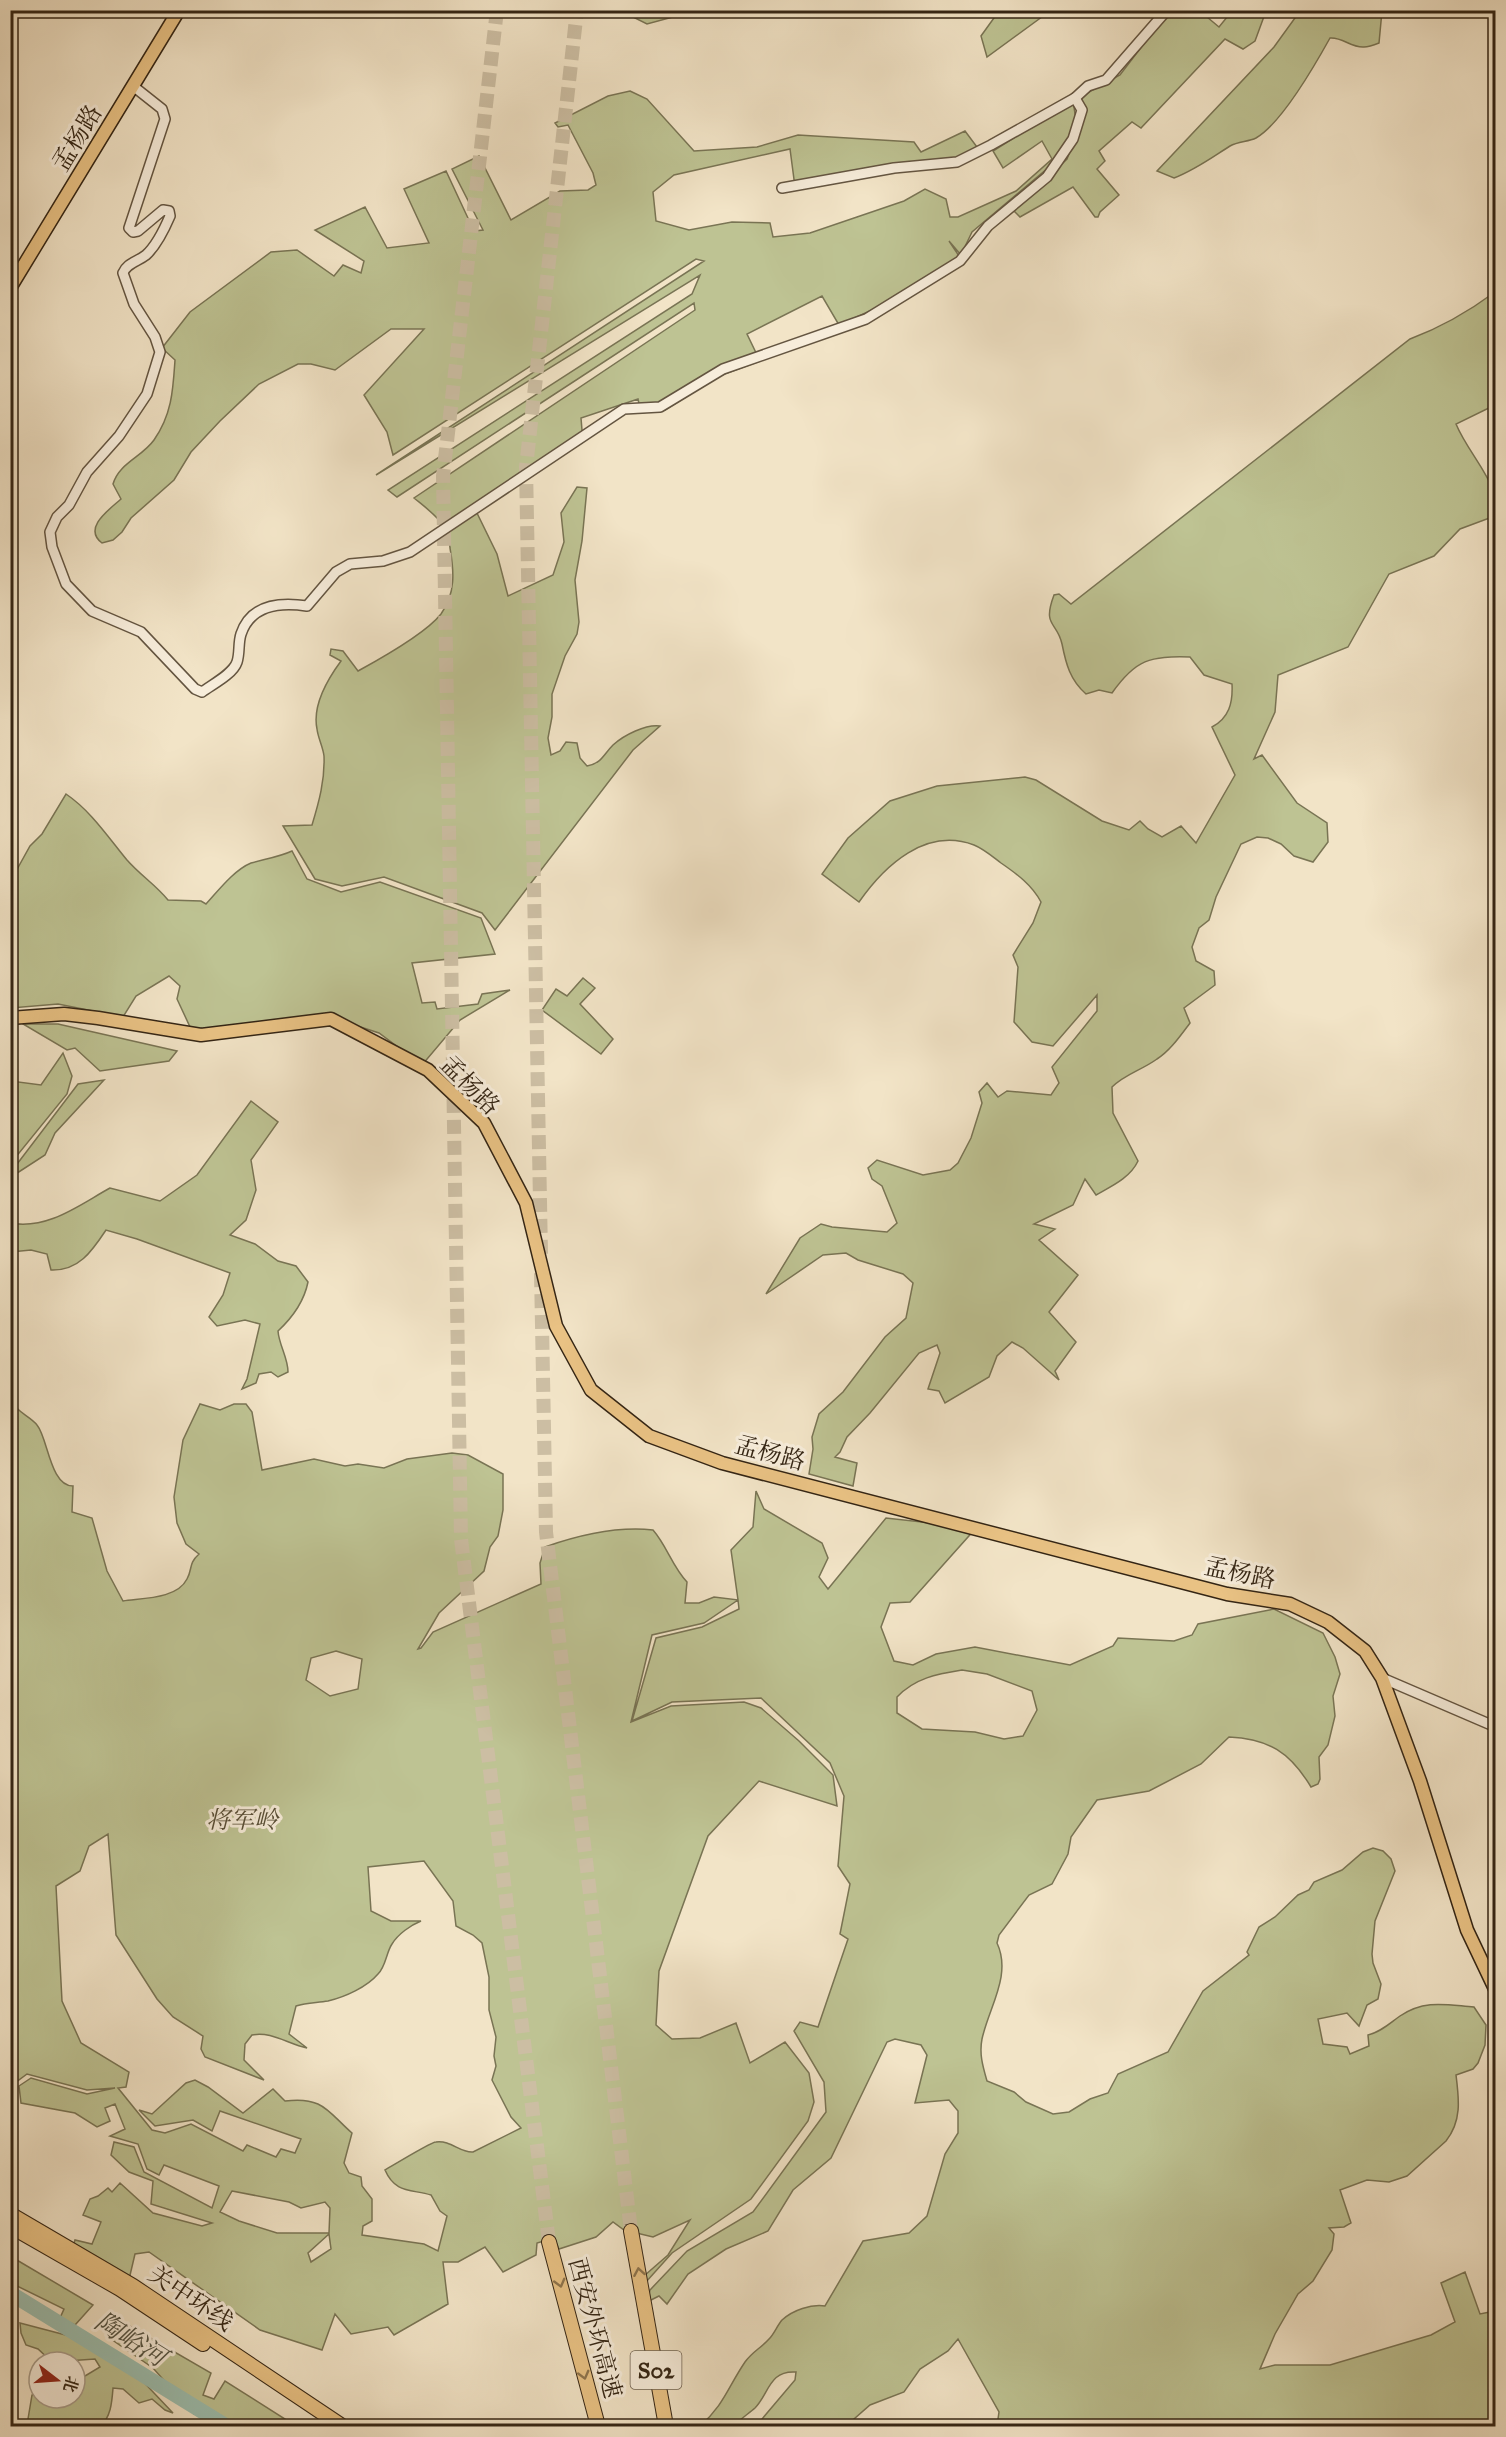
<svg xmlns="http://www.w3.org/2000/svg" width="1506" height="2437" viewBox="0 0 1506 2437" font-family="'IM FELL Great Primer','Noto Serif SC',serif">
<rect width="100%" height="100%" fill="#f2e4c7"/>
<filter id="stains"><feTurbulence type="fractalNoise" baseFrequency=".00333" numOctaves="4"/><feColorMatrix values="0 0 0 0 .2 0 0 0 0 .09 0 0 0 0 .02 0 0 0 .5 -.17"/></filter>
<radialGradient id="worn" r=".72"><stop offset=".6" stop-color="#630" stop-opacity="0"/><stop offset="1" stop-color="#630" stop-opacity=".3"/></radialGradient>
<g fill="#bec393" stroke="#797454" stroke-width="1.5" fill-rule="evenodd">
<path d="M 695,11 L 647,24 L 621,11 L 695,10 Z"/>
<path d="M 999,11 L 999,10 L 1050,11 L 987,57 L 981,36 Z"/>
<path d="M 1169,11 L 1212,11 L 1207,17 L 1219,27 L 1232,11 L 1266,11 L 1255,41 L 1243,49 L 1225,39 L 1141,128 L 1132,122 L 1099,151 L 1105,161 L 1097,169 L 1119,195 L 1100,212 L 1098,217 L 1095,217 L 1073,187 L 1020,217 L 1013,210 L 1067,159 L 1081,122 L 1078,98 L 1120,75 Z"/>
<path d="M 1300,11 L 1382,11 L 1379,43 C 1374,45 1368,47 1364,47 C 1351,48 1343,37 1330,38 C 1315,65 1282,123 1256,138 C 1248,142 1238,141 1230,146 C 1211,158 1195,170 1174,178 L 1157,171 L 1274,47 Z"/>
<path d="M 630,91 L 647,99 L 694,151 L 757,147 L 798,135 L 914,142 L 921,152 L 965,131 L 980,151 L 927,166 L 795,187 L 790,149 L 674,175 L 653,192 L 656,221 L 689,230 L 732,222 L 770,223 L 773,237 L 810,233 L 904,201 L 925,189 L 946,199 L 950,217 L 958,217 L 1016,191 L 1052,159 L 1042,141 L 1003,168 L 993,151 L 1073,101 L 1076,120 L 1061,157 L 972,232 L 961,255 L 949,241 L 959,256 L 903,296 L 839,325 L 822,296 L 747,334 L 760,361 L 719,376 L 665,410 L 641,413 L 638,399 L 581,418 L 583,442 L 476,511 L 497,554 L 508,596 L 553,575 L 564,542 L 561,513 L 577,487 L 587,488 L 582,541 L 575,580 L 579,622 L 577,634 L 565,656 L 552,694 L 552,717 L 548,738 L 551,755 L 560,751 L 566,742 L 577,743 L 580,758 L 587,766 C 602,763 603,755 613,745 C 624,735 646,724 660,726 L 633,750 L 495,930 L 482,913 L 384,877 L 342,886 L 315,879 L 283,826 L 312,825 C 319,802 325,780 324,756 C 323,747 318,738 317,729 C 312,705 327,680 341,661 L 330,655 L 331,649 L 343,651 L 358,671 C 380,659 426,633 441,614 C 456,593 454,571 450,548 C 449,541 450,535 447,530 C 439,517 425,507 414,498 L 695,310 L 694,303 L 397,497 L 388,490 L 692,294 L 700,275 L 376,475 L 704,261 L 696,259 L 393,455 L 387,432 L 364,395 L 424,329 L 391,329 L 335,370 L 311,364 L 298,364 L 259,384 L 220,421 L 191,452 L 174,480 L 131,518 L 122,532 L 113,540 L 102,543 C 82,528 110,509 121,499 L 113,484 C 119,463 142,457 154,440 C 172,414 173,390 175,360 L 162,348 L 190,312 L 271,252 L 297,250 L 334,276 L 343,265 L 361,273 L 364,261 L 315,230 L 365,207 L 387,248 L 429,243 L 404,189 L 446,171 L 474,231 L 483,230 L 452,169 L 479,156 L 511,220 L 560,191 L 588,190 L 596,185 L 593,173 L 568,125 L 558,127 L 555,123 L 608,96 Z"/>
<path d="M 1495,292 L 1495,405 L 1456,424 C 1466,448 1485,468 1494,492 C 1497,499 1496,509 1495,516 L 1460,529 L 1434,556 L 1389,574 L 1348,647 L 1278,675 L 1275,712 L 1254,759 L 1262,755 L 1297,803 L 1327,823 L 1328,842 L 1313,862 L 1294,856 L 1281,844 L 1268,838 L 1257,837 L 1241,844 L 1216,897 L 1209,920 L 1199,928 L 1192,947 L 1196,961 L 1214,971 L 1215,985 L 1184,1008 L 1190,1023 C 1181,1035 1170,1051 1157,1059 C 1142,1070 1125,1074 1112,1087 L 1113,1113 L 1138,1161 C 1130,1178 1112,1186 1096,1195 L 1085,1179 L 1073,1205 L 1034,1224 L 1055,1229 L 1039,1240 L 1078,1275 L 1049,1312 L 1076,1342 L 1055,1371 L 1059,1380 L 1023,1348 L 1012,1342 L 997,1356 L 989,1377 L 945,1403 L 939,1391 L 928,1389 L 940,1353 L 937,1345 L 919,1353 L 870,1413 L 847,1437 L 840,1452 L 835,1457 L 857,1463 L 853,1486 L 809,1474 L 813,1449 L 812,1437 L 819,1414 L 843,1392 L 885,1337 L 906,1318 L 913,1283 L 903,1274 L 858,1260 L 846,1253 L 823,1255 L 766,1294 L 800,1238 L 821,1224 L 832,1227 L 887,1232 L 897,1223 L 882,1186 L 872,1179 L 868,1168 L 877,1160 L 923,1175 L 950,1170 L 958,1163 L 971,1138 L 982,1103 L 979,1092 L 987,1083 L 998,1097 L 1007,1091 L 1051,1095 L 1059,1083 L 1052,1067 L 1097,1011 L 1097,995 L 1053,1046 L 1032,1042 L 1014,1022 L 1018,967 L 1013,955 L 1033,923 L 1041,902 C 1032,885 1017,874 1001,863 C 993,857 984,849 974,845 C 926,827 885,865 859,902 L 822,874 L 848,838 L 890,801 L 937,786 L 1025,777 L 1036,780 L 1102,821 L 1129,830 L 1140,821 L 1148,829 L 1162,837 L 1181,826 L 1196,843 L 1235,775 L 1212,727 C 1229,718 1233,703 1232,684 L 1204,675 L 1190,657 C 1150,656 1136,659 1112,693 L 1099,690 L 1086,694 C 1070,680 1066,664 1062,644 C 1057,621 1042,627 1054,595 L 1059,594 L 1071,604 L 1410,339 C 1442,327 1468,312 1495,292 Z"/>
<path d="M 66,794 C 91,811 108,837 127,860 C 140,875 156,885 168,900 L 201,901 L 206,904 C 218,891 234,870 251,863 C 265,859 279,857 292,851 L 307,879 L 341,892 L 380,882 L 481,918 L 495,954 L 412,963 L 422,1003 L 435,1002 L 437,1009 L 478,1004 L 482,994 L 510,990 L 460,1020 L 422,1065 L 379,1033 L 342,1021 L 200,1031 L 191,1029 L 177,999 L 180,986 L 169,976 L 136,996 L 123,1017 L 58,1004 L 11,1008 L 11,968 L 17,959 L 16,921 L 11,887 L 15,873 L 30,846 L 42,834 Z"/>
<path d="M 583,978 L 595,988 L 580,1004 L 613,1039 L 601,1054 L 542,1010 L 556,989 L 567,996 Z"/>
<path d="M 23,1024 L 58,1024 L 177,1051 L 169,1061 L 100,1071 L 75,1048 L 67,1050 Z"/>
<path d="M 63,1053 L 72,1076 L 67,1094 L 11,1163 L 11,1081 L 41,1085 Z"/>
<path d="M 104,1080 L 55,1133 L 45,1155 L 11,1177 L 11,1172 L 78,1084 Z"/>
<path d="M 251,1101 L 278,1122 L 251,1160 L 256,1190 L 246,1220 L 230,1235 L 255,1244 L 278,1261 L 296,1266 L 308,1282 C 304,1302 293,1317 278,1331 C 279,1345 288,1358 288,1372 L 278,1377 L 271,1372 L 259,1374 L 256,1383 L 242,1389 L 247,1379 L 260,1324 L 245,1320 L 217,1326 L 209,1317 L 223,1295 L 230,1273 L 137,1239 L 106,1230 C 92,1251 79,1271 51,1270 L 47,1254 L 31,1250 L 11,1252 L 10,1223 C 48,1230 79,1205 110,1188 L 160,1201 L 197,1175 Z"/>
<path d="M 10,1389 C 11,1393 11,1399 13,1403 C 17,1412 31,1417 37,1425 C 48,1438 50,1486 73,1486 L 72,1512 L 92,1518 L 107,1571 L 123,1601 C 143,1598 177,1599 187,1579 C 193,1568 188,1564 199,1554 L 186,1544 L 177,1523 L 174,1497 L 183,1440 L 200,1404 L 220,1410 L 234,1404 L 246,1404 L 252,1412 L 262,1470 L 314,1459 L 345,1466 L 358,1464 L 384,1468 L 407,1459 L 452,1453 L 468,1455 L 503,1474 L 503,1510 L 498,1536 L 490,1547 L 484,1571 L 439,1613 L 418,1649 L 421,1648 L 433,1632 L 541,1584 L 540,1563 L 545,1547 C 579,1535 616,1526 653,1530 C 667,1546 672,1566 687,1582 L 685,1603 L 699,1603 L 714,1597 L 738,1600 L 731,1550 L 753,1527 L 756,1491 L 764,1509 L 822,1543 L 828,1558 L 819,1577 L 828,1589 L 886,1518 L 976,1528 L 910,1602 L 890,1603 L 881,1627 L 894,1661 L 913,1665 L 936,1654 L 975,1647 L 1070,1665 L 1113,1646 L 1118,1638 L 1174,1641 L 1192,1635 L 1198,1624 L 1274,1609 L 1323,1633 L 1335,1657 L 1340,1674 L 1333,1696 L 1335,1716 L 1328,1745 L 1319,1757 L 1320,1779 L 1318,1784 L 1311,1787 C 1290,1752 1269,1739 1229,1737 L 1201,1764 L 1149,1791 L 1097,1800 L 1071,1837 L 1068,1854 L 1052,1884 L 1029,1895 L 999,1935 L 997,1943 C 1012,1975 989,2007 982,2039 C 979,2054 983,2067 987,2081 L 1014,2092 L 1026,2102 L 1053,2114 L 1069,2112 L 1090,2099 L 1108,2093 L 1118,2074 L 1168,2052 L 1203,1991 L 1249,1955 L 1247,1952 L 1259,1927 L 1275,1917 L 1298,1895 L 1309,1890 L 1314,1882 L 1342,1870 L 1363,1852 L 1373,1848 L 1383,1851 L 1391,1859 L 1395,1871 L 1375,1921 L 1372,1954 L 1373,1963 L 1381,1984 L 1378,1999 L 1367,2005 L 1359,2026 L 1347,2013 L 1318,2019 L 1323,2044 L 1347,2047 L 1350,2054 L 1369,2046 L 1368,2035 C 1381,2032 1390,2023 1400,2016 C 1425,1999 1447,2005 1474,2007 L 1486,2025 L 1485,2045 L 1478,2063 L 1473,2069 L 1456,2075 C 1459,2099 1462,2121 1446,2141 L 1407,2176 L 1389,2182 L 1367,2180 L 1340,2190 L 1351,2223 L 1344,2227 L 1329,2228 L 1334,2234 L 1332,2250 L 1313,2281 L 1298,2294 L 1275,2334 L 1260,2369 L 1275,2365 L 1330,2365 L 1431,2335 L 1455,2322 L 1441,2283 L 1465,2272 L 1480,2314 L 1495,2311 L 1495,2426 L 997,2426 L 999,2412 L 958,2339 L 948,2351 L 920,2369 L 904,2392 L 870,2405 L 846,2426 L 762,2426 L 762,2419 L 795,2380 L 796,2372 C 769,2370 769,2394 755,2408 C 748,2414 739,2420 734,2426 L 700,2426 C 724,2405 728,2387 745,2362 C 752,2352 761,2348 769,2339 C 774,2334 777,2326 782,2320 C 793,2310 811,2304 825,2306 L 863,2241 L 909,2233 L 927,2216 L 945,2154 L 958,2133 L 958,2111 L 949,2100 L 915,2103 L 927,2055 L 921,2045 L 895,2039 L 887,2042 L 831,2158 L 793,2190 L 768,2231 L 726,2249 L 688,2274 L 667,2304 L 659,2296 L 647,2302 L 650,2290 L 687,2251 L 753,2212 L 826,2112 L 824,2082 L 794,2031 L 800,2022 L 818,2027 L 848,1939 L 840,1934 L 850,1884 L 838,1866 L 844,1796 L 830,1763 L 761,1698 L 672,1702 L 632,1721 L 656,1638 L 702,1627 L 739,1609 L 738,1600 L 704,1623 L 652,1635 L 631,1722 L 671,1706 L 744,1702 L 761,1708 L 799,1741 L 833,1775 L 837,1806 L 759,1781 L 708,1836 L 659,1971 L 656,2025 L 672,2039 L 700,2038 L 736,2023 L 750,2063 L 785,2042 L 809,2073 L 814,2102 L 808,2121 L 751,2199 L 672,2253 L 637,2292 L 637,2282 L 668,2255 L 690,2220 L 653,2237 L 624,2230 L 613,2222 L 596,2237 L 559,2249 L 554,2238 L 537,2243 L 536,2255 L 503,2272 L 485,2247 L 458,2262 L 443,2262 L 448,2304 L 394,2335 L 388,2327 L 351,2334 L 335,2314 L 322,2350 L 260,2330 L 149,2252 L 135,2254 L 127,2288 L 71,2254 L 75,2240 L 92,2244 L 101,2222 L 83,2215 L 90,2199 L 98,2196 L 108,2188 L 112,2192 L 120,2183 L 153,2213 L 202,2226 L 212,2223 L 151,2204 L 153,2181 L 129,2172 L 111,2155 L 114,2142 L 134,2147 L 144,2172 L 212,2208 L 219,2186 L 164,2165 L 159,2175 L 147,2169 L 138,2144 L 110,2136 L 125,2129 L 115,2104 L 105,2108 L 110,2121 L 97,2127 L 75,2113 L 21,2103 L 19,2086 L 31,2078 L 87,2094 L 115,2088 L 87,2090 L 27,2074 L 15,2083 L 13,2099 L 13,2050 L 10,2045 ZM 336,1651 L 362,1659 L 358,1689 L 330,1696 L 306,1680 L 311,1658 ZM 962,1670 L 987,1674 L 1032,1691 L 1037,1710 L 1023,1736 L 1004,1739 L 975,1732 L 922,1729 L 897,1713 L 897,1697 C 915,1678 937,1674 962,1670 ZM 108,1834 L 116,1935 L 157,1999 L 173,2017 L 203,2036 L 201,2049 L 205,2057 L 264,2080 L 244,2060 L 245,2044 L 252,2035 C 271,2031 288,2044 307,2048 L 289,2034 L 296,2006 C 307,2002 317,2003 328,2001 C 345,1997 367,1987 378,1974 C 386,1966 386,1953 392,1944 C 398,1934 411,1925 421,1921 L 391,1921 L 371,1911 L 368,1867 L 424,1861 L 453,1901 L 456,1926 L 473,1935 L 482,1943 L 489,1977 L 489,2010 L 496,2037 L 494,2056 L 496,2066 L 492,2080 L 511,2117 L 521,2128 L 473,2152 C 460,2153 451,2140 436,2142 C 431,2142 392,2166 385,2170 C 395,2193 410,2189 431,2195 L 440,2211 L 447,2216 L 438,2251 L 424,2244 L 362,2235 L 363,2226 L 372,2221 L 372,2199 L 362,2186 L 361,2177 L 349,2173 L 344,2163 L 352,2133 C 328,2112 323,2096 285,2101 L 273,2089 L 243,2113 L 208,2087 L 195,2080 L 186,2083 L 152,2114 L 139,2110 L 155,2126 L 193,2120 L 212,2131 L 220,2111 L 301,2139 L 295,2153 L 281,2149 L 276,2157 L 247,2145 L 243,2151 L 191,2124 L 165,2133 L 152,2130 L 118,2088 L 126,2087 L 129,2072 L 81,2043 L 62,2001 L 56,1886 L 80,1871 L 89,1846 ZM 232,2191 L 289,2202 L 301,2208 L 325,2202 L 330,2208 L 329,2233 L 277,2233 L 239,2221 L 220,2212 ZM 329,2234 L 331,2249 L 311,2262 L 308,2253 Z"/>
<path d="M 10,2256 L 93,2305 L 75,2325 L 60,2318 L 64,2309 L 11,2283 Z"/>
<path d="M 121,2321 L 211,2373 L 203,2395 L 214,2399 L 225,2381 L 296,2426 L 255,2426 L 194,2414 L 153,2368 L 111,2339 Z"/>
<path d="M 20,2323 L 96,2343 L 117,2354 L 173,2413 L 165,2410 L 152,2399 L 139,2403 L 123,2389 L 113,2388 C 112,2401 111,2418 100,2426 L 27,2425 L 32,2395 L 39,2392 L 39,2398 L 75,2398 L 75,2382 L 100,2367 L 95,2359 L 52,2362 L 38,2349 L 26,2345 L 21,2333 Z"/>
</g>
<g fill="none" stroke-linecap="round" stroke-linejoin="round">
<path stroke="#9cbfb0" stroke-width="15" d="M 10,2293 L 226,2426"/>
<g stroke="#ccbea3" stroke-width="14" stroke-dasharray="14 7" stroke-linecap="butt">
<path d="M 497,10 L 443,476 L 461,1539 L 549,2242"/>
<path d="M 541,1254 L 526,467 L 577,10"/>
<path d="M 541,1273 L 546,1532 L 631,2231"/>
</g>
<g stroke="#645541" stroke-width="12">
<g id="minor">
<path d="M 133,86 L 162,109 L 165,119 L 129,228 L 133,232 L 138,231 L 163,210 L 169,211 L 170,216 C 164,230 157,245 146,255 C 137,262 127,263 123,273 L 134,304 L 155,337 L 160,352 L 147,394 L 119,436 L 87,472 L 69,505 L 57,517 L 50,532 L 52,547 L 66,584 L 92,611 L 141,632 L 195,689 L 202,692 C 213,684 233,674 237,662 C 240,653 238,643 241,634 C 251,604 281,602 307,606 L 336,572 L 350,564 L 383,561 L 410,552 L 624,409 L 660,407 L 723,369 L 866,319 L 960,261 L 988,226 L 1047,177 L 1073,139 L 1082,110 L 1075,98"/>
<path d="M 782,188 L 894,168 L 957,162 L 991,145 L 1075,98 L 1088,86 L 1106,80 L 1167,10"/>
<path d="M 1382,1678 L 1496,1727"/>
</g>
</g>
<g stroke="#342514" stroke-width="15">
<g id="major">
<path d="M 10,288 L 179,10"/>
<path d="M 10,1018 L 64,1014 L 98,1018 L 201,1035 L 331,1019 L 428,1070 L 484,1123 L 526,1203 L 556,1326 L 591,1390 L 649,1436 L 722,1463 L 1227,1594 L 1290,1604 L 1328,1622 L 1365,1651 L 1382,1678 L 1420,1781 L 1467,1930 L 1496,1991"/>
</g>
</g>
<g stroke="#342514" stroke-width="16">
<g id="highway">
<path d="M 10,2214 L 133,2286 L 342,2426"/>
<path d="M 10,2226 L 120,2289 L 203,2344"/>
<path d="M 631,2231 L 666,2426"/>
<path d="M 549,2242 L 598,2426"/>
</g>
</g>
<use href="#minor" stroke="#f7eddb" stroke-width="9"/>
<use href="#major" stroke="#e9c284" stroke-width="12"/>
<use href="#highway" stroke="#e9c284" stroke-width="14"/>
</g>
<defs><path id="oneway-chevron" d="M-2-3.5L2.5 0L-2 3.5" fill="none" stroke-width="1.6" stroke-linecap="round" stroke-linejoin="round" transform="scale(1.5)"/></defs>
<g stroke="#8e744c">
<use href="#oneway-chevron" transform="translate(639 2272) rotate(-100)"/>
<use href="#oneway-chevron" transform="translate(560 2283) rotate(75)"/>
<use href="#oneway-chevron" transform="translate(584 2375) rotate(75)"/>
</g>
<g text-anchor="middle" stroke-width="6" stroke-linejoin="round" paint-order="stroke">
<rect fill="#f7eddb" stroke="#6e6150" stroke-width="1.5" x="630.5" y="2351" width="51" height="38" rx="4.5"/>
<g font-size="22" font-weight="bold" fill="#342514">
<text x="656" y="2378">S02</text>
</g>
<g font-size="24" fill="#342514" stroke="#f7eddb">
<text transform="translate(77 138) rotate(-59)" y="8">孟杨路</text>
<text transform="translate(470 1085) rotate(45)" y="8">孟杨路</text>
<text transform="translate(770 1453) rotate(15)" y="8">孟杨路</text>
<text transform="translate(1240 1573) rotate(12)" y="8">孟杨路</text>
<text transform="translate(191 2298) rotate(34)" y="8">关中环线</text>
<text transform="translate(595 2328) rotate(75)" y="8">西安外环高速</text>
</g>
<g font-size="24" font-style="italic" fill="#564c34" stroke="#f7eddb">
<text x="242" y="1828">将军岭</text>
</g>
<g font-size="26" font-style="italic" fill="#535343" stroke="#f7eddb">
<text transform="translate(131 2339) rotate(32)" y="9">陶峪河</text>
</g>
</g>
<rect width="1506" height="2437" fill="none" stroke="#f2e4c7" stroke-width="36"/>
<rect x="12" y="12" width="1482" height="2413" fill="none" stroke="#342514" stroke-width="3"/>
<rect x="18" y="18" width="1470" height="2401" fill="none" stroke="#342514" stroke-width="1.5"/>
<g transform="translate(57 2380) rotate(107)"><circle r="28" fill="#f7eddb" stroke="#a99d8b" stroke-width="1.5"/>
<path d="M0-4.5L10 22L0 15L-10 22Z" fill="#8f2418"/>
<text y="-9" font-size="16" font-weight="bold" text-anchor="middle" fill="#342514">北</text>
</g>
<rect width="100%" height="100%" filter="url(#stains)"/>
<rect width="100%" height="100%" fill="url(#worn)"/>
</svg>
